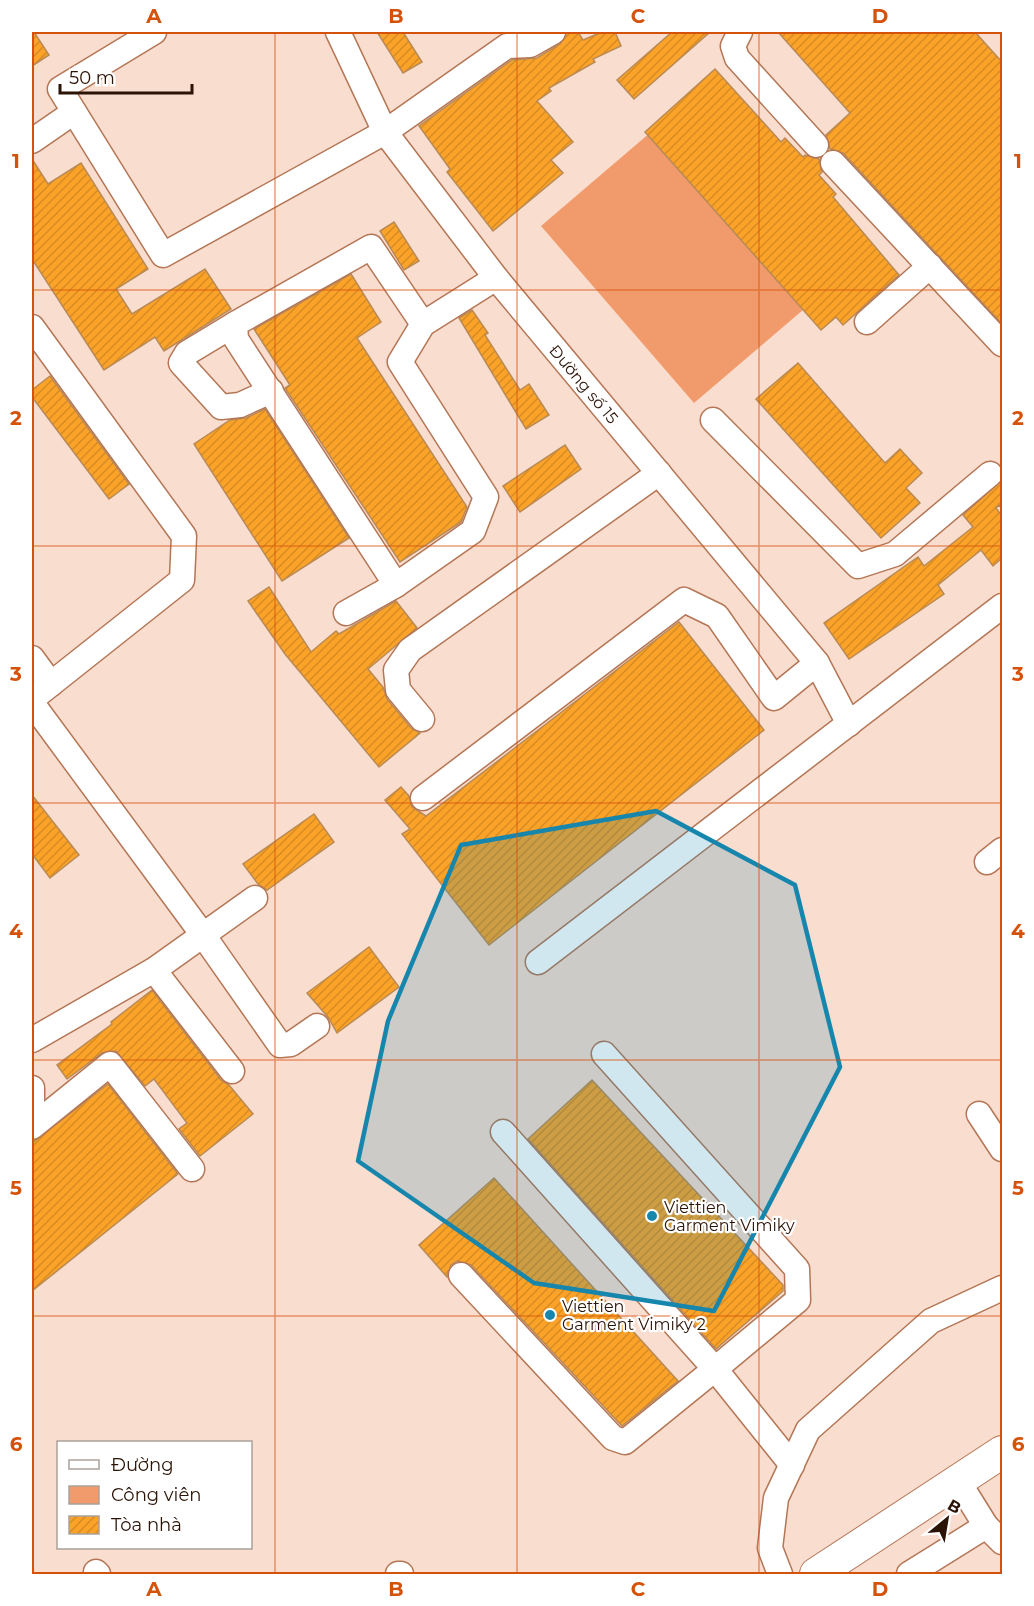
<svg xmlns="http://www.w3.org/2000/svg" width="1034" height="1606" viewBox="0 0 1034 1606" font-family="Montserrat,sans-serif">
<defs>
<pattern id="building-hatch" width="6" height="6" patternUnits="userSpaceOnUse" patternTransform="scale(1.5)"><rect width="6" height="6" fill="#fba329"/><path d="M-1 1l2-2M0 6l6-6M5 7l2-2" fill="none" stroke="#d78b23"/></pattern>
</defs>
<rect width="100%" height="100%" fill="#f9ddcf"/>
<path fill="#f19b6c" d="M 658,126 L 811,303 L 694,403 L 541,226 Z"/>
<g fill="url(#building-hatch)" stroke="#b98a55" stroke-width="1.5">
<path d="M 32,32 L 34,32 L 49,55 L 32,66 Z"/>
<path d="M 377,32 L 403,32 L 422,62 L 403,73 Z"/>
<path d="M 567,32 L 578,32 L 583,40 L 602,32 L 615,32 L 621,46 L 593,59 L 595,62 L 549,88 L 551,91 L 537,101 L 573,142 L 551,160 L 563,173 L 493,231 L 447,172 L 450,169 L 419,126 L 512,60 L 537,58 L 560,44 Z"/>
<path d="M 672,32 L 710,32 L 634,99 L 617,80 Z"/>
<path d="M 778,32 L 975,32 L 1002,62 L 1002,324 L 843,153 L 830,149 L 826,135 L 850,113 Z"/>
<path d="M 715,69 L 781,142 L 785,138 L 803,157 L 805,155 L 819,159 L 822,172 L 819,175 L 836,194 L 833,197 L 899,275 L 843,325 L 836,317 L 821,330 L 645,132 Z"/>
<path d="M 32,159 L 48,184 L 81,163 L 148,269 L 116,289 L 132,314 L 205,269 L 231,309 L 164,351 L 155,337 L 104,370 L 32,259 Z"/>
<path d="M 394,222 L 419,261 L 404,270 L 380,231 Z"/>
<path d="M 351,274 L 381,322 L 357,338 L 467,507 L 461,522 L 400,562 L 285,388 L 290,385 L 254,329 Z"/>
<path d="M 472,310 L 488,333 L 485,335 L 520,390 L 529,384 L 549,415 L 526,429 L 459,318 Z"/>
<path d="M 798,363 L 885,463 L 900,449 L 922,473 L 906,488 L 920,503 L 881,538 L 756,399 Z"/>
<path d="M 50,376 L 129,484 L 109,499 L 32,397 L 32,390 Z"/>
<path d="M 265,409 L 349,538 L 282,581 L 194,444 L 230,420 L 246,418 Z"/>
<path d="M 565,445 L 581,469 L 520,512 L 503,486 Z"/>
<path d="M 1002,480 L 1002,509 L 999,505 L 996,508 L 1002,516 L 1002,558 L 993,566 L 981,550 L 938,585 L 944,594 L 849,659 L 824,623 L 918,557 L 924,566 L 973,527 L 963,515 Z"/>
<path d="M 269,587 L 311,652 L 336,631 L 339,634 L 396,601 L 417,628 L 368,669 L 383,687 L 387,699 L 411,728 L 420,733 L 379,767 L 285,654 L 248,601 Z"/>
<path d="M 679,622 L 764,730 L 489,945 L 402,834 L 410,829 L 385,800 L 401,787 L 409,796 L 412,807 L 426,816 Z"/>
<path d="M 32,795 L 79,855 L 50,878 L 32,854 Z"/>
<path d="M 314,814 L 334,842 L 267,890 L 258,884 L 243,864 Z"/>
<path d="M 369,947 L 399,987 L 337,1033 L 328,1017 L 307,993 Z"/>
<path d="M 152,990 L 221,1080 L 229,1085 L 253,1114 L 200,1156 L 179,1129 L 187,1123 L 154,1079 L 145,1086 L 116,1051 L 102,1053 L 67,1079 L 57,1065 L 112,1024 L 111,1022 Z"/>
<path d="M 592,1080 L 783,1285 L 783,1291 L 716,1349 L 528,1139 Z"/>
<path d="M 108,1084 L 178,1174 L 32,1291 L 32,1143 Z"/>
<path d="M 494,1178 L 678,1381 L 622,1426 L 471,1265 L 457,1261 L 451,1265 L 447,1277 L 419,1245 Z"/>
</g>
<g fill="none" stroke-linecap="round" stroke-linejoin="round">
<g stroke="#b47655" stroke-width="27">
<g id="minor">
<path d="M 154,32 L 60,89 L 163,255 L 385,132 L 507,46 L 530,45 L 553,32"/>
<path d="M 338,32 L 385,132 L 496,278 L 817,663 L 849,724"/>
<path d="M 740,32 L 733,46 L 737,58 L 816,145"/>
<path d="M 32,141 L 74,112"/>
<path d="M 833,163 L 1002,344"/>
<path d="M 867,322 L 930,266"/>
<path d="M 235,324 L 187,353 L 181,363 L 221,407 L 240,405 L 271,391"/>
<path d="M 32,327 L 184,536 L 182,580 L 32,699"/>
<path d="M 713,420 L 858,566 L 895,554 L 990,474"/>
<path d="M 396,585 L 236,339 L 235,324 L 371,247 L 423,324"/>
<path d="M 346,613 L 396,585 L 473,531 L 486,497 L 400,362 L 423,324 L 496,278"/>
<path d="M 32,658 L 51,684"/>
<path d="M 32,703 L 203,935 L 280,1045 L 291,1044 L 317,1026"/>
<path d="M 422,719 L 398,690 L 396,670 L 410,650 L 659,473"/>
<path d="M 423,798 L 684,600 L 717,616 L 774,698 L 817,663"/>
<path d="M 987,862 L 1002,850"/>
<path d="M 538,962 L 1002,606"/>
<path d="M 154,970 L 232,1071"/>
<path d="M 32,1040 L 154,970 L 255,898"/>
<path d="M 32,1088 L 32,1108"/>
<path d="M 979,1114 L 1002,1149"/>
<path d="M 32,1127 L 110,1064 L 192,1169"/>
<path d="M 503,1132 L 715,1369 L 798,1300 L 797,1269 L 604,1054"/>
<path d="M 461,1275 L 613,1438 L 625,1442 L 715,1369 L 792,1465"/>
<path d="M 958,1481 L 986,1526 L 1002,1542"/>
<path d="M 96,1572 L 98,1574"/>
<path d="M 398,1574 L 401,1574"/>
<path d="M 780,1574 L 770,1548 L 776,1498 L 808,1430 L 931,1321 L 1002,1288"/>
<path d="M 909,1574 L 986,1526"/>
</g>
</g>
<g stroke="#b47655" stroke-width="34">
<path id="major" d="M 816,1574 L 1002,1452"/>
</g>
<use href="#minor" stroke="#fff" stroke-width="24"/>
<use href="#major" stroke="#fff" stroke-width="32"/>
</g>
<path fill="#1786ad" fill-opacity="0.2" stroke="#1786ad" stroke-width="4.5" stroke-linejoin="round" d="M 656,811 L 795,885 L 840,1067 L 714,1311 L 534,1283 L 358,1161 L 388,1021 L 461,845 Z"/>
<path fill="none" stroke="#d5520b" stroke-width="1.5" stroke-opacity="0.55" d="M 275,32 L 275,1574M 517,32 L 517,1574M 759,32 L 759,1574M 32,290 L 1002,290M 32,546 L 1002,546M 32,803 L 1002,803M 32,1060 L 1002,1060M 32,1316 L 1002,1316"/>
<g fill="#1786ad" stroke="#fff" stroke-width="2">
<circle cx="652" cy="1216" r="6"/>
<circle cx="550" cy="1315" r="6"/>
</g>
<g text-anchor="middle" stroke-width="4.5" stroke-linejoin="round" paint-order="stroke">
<g font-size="16" fill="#2b1306" stroke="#fff">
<text transform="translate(584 384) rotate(50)" y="6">Đường số 15</text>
</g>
<g font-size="16" fill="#2b1306" stroke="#fff" text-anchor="start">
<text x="664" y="1213">Viettien<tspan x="664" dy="18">Garment Vimiky</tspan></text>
<text x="562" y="1312">Viettien<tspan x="562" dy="18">Garment Vimiky 2</tspan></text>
</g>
</g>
<rect width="1034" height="1606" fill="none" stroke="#ffffff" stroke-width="66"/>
<rect x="57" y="1441" width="195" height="108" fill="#ffffff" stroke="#aaa19b" stroke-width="1.5"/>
<rect x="69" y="1460" width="30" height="9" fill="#ffffff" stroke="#aaa19b" stroke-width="1.5"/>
<text x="111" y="1471" font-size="18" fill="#2b1306">Đường</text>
<rect x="69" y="1486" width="30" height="18" fill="#f19b6c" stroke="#aaa19b" stroke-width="1.5"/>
<text x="111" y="1501" font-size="18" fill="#2b1306">Công viên</text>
<rect x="69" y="1516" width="30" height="18" fill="url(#building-hatch)" stroke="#aaa19b" stroke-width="1.5"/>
<text x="111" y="1531" font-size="18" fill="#2b1306">Tòa nhà</text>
<g transform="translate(947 1519) rotate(30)" stroke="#ffffff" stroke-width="4.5" paint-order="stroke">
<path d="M0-4.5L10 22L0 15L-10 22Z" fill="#2b1306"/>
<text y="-9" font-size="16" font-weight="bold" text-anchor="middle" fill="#2b1306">B</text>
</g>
<path d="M60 84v9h132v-9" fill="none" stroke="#2b1306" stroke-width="3"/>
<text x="69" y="84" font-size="18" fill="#2b1306" stroke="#ffffff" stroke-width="4.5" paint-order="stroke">50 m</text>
<rect x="33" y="33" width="968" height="1540" fill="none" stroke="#d5520b" stroke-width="2"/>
<g font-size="20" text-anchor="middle" font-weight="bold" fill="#d5520b">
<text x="154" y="23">A</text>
<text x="396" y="23">B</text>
<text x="638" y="23">C</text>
<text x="880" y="23">D</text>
<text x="16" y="168">1</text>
<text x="1018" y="168">1</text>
<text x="16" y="425">2</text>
<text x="1018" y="425">2</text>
<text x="16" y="681">3</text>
<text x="1018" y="681">3</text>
<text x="16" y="938">4</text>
<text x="1018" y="938">4</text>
<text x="16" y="1195">5</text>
<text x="1018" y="1195">5</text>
<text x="16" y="1451">6</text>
<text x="1018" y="1451">6</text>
<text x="154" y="1596">A</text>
<text x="396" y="1596">B</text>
<text x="638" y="1596">C</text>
<text x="880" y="1596">D</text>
</g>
</svg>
